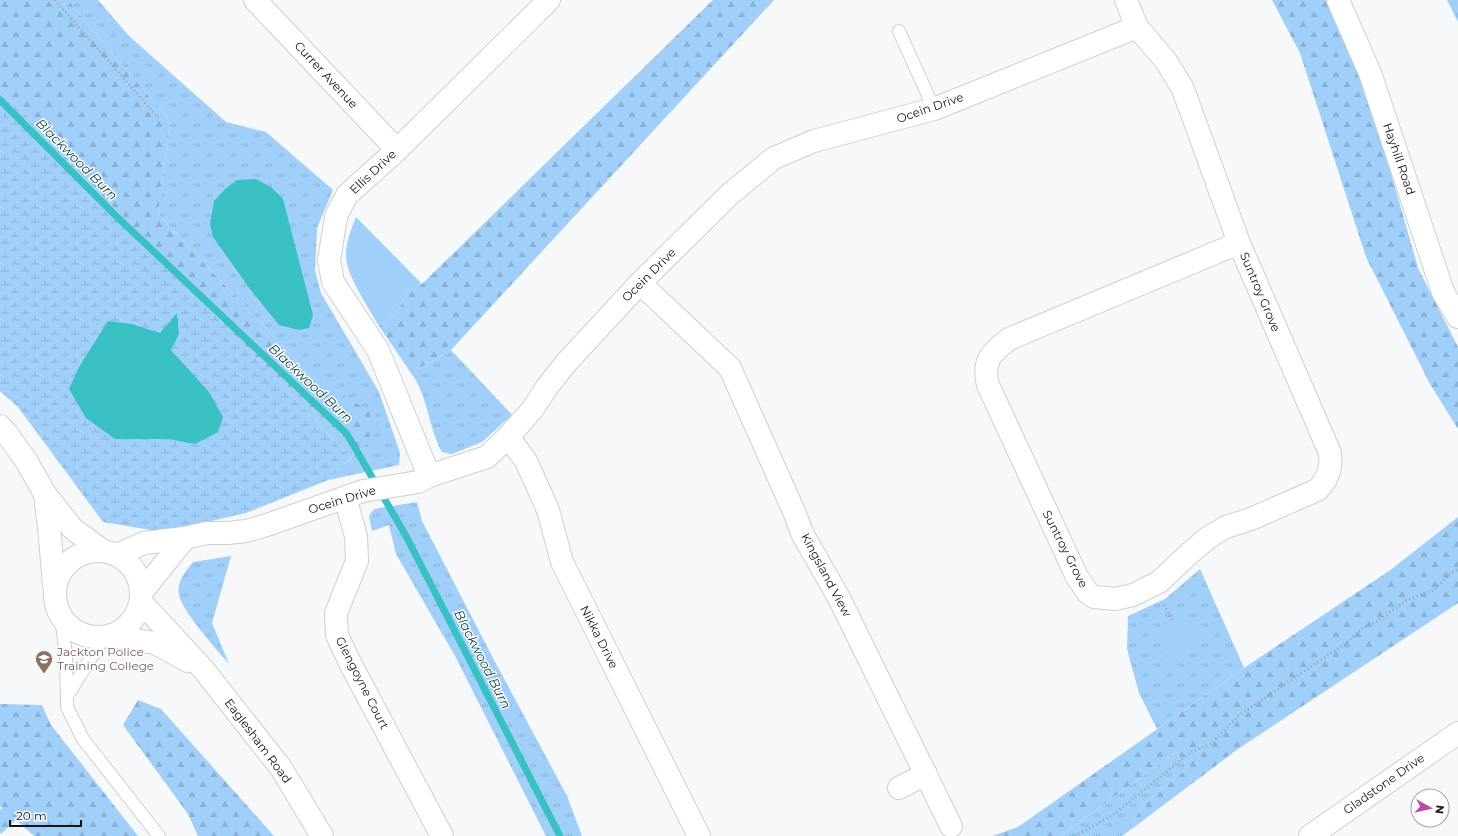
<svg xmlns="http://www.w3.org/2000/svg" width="1458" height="836" viewBox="0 0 1458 836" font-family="Montserrat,sans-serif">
<defs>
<pattern id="grass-tufts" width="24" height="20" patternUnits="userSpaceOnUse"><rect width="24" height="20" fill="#a0cffa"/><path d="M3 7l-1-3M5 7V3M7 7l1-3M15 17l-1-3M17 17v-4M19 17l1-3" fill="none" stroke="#89b1d5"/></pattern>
<pattern id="forest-firs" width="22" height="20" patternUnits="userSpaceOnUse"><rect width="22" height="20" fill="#a0cffa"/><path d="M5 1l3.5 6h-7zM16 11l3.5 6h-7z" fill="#89b1d5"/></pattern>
<pattern id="wetland-marsh" width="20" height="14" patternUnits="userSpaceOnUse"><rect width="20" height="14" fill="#a0cffa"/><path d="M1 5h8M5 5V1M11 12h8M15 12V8" fill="none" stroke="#89b1d5"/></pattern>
</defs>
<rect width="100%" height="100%" fill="#f7f8f9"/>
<g fill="url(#grass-tufts)">
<path d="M 69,0 L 98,0 L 129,36 L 226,122 L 266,132 L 333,190 L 317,228 L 315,271 L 321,293 L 379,392 L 400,453 L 399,465 L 328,480 L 361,449 L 380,419 L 306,371 L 158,214 L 170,121 L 74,8 Z"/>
<path d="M 1447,0 L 1458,0 L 1458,22 Z"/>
<path d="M 451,350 L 512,415 L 482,442 L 452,454 L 442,452 C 428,427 428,395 411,373 Z"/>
<path d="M 417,502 L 422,521 L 494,660 L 567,796 L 582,836 L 546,836 L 455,656 L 396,554 L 389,525 L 372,531 L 369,516 L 374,509 Z"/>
<path d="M 231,556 L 212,623 L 229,664 C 217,650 182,611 179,595 C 176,582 186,571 193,562 Z"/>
<path d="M 1200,569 L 1244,668 L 1157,729 L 1139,693 L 1127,649 L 1128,616 L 1165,599 Z"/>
<path d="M 1176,752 L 1189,767 L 1142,805 L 1129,831 L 1122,836 L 1060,836 Z"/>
</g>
<g fill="url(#forest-firs)">
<path d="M 0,0 L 69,0 L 74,8 L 170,121 L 158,214 L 306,371 L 381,419 L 361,449 L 351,458 L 0,88 Z"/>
<path d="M 713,0 L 774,0 L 451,350 L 411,373 L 379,326 L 396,315 L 407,293 L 422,284 Z"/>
<path d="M 1272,0 L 1327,0 L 1373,110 L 1418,268 L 1458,347 L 1458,429 L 1430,384 L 1366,257 L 1300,53 Z"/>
<path d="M 1458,517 L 1458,603 L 1238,749 L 1129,831 L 1142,805 L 1189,767 L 1176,752 L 1060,836 L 992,836 L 1018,827 L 1244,668 L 1389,571 Z"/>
<path d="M 138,700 L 161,709 L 274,836 L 198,836 L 188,814 L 123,725 Z"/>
<path d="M 0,704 L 42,705 L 51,725 L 138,836 L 34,836 L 16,820 L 1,834 L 0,832 L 0,810 L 2,808 L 0,806 Z"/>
</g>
<path fill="url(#wetland-marsh)" d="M 0,88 L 351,458 L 328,480 L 246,513 L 163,532 L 103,522 L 18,407 L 0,391 Z"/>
<g fill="#a0cffa">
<path d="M 356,217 L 422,284 L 407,293 L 396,315 L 379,326 C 369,308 346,275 346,256 C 346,242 351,229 356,217 Z"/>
<path d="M 1188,614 L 1203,642 L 1169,660 L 1154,632 Z"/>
</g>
<g fill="#39c0c3">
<path d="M 256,179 L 272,188 L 283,199 L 313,315 L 309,328 L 299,330 L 279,325 L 250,289 L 213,237 L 210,224 L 214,201 L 225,189 L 237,180 Z"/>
<path d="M 177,313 L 179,334 L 171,350 L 209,392 L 223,417 L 218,432 L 195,444 L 169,439 L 115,439 L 86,418 L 69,389 L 79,367 L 108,321 L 132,324 L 160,333 Z"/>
</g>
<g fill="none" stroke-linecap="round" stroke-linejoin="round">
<path stroke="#39c0c3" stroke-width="7" d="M 0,100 L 115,215 L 347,434 L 406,536 L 560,836"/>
<g stroke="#cecfd0" stroke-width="14">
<g id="lane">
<path d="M 899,31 L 934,109"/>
<path d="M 61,616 L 66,655 L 67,707 L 83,739 L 159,836"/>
<path d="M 67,696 L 104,637"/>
</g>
</g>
<g stroke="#cecfd0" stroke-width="24">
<g id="street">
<path d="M 255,0 L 397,150"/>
<path d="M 1126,0 L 1137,27 L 1166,61 L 1183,89 L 1239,243 L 1330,453 C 1332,468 1328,480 1317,490 L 1251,519 L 1226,527 L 1209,537 L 1190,553 L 1159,582 L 1133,595 L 1115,599 L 1094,597 L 1088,593 L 1077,577 L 988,385 C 982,361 991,353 1009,339 L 1239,243"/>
<path d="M 1338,0 L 1370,73 L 1443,292 L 1458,317"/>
<path d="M 640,283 L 730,368 L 795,514 L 802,533 L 840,600 L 951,826"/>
<path d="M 508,437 L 526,461 L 548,510 L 562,562 L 699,836"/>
<path d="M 429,476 L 378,350 L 333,282 L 329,260 L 335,223 L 337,214 L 347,195 L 397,150 L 549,0"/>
<path d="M 345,498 L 356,536 L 357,561 L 336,613 L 337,635 L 349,661 L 442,836"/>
<path d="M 117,555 L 144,543 L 185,538 L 207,533 L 228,533 L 246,531 L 267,525 L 363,491 L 418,482 L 429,476 L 487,457 L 508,437 L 532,410 L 547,387 L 566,363 L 640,283 L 730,194 L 774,158 L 814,141 L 934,109 L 1137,27"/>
<path d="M 141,593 L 185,538"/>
<path d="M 899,788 L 926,774"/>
<path d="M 1310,836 L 1458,733"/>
</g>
</g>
<g stroke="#cecfd0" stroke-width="24">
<g id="secondary">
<path d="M 0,426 L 7,434 L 27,462 L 45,494 L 73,529 L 103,551"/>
<path d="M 45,494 L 50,537 L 54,586"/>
<circle cx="98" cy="594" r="43"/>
<path d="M 141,602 L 203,669 L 281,768 L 322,836"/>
<path d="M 111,636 L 155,643 L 188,661"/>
</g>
</g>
<g stroke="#9b9b9c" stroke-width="2.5" stroke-dasharray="1 3" stroke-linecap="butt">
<path d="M 55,0 L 160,120"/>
<path d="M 1164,605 L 1173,622"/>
<path d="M 1075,836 L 1113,815 L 1191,752 L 1211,744 L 1238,716 L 1349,641 L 1361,629 L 1378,621 L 1407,600 L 1434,590 L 1451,573 L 1458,569"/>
</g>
<use href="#lane" stroke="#fff" stroke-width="12"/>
<use href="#street" stroke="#fff" stroke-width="22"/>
<use href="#secondary" stroke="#fff" stroke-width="22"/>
</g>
<defs>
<g id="university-pin" transform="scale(0.9)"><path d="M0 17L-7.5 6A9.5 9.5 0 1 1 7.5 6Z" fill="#8d6e63" stroke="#fff"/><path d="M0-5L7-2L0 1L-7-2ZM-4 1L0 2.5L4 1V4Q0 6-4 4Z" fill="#fff"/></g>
</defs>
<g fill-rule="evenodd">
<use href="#university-pin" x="44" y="659"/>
</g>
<g text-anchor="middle" stroke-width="3" stroke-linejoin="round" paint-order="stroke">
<g font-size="12" fill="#141414" stroke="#fff">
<text transform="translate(326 75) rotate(47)" y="4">Currer Avenue</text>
<text transform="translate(930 108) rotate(-19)" y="4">Ocein Drive</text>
<text transform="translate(1399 159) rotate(71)" y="4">Hayhill Road</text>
<text transform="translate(373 172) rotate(-43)" y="4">Ellis Drive</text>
<text transform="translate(649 275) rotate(-45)" y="4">Ocein Drive</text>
<text transform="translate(1260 292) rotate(67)" y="4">Suntroy Grove</text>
<text transform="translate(342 500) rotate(-17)" y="4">Ocein Drive</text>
<text transform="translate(1065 549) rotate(63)" y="4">Suntroy Grove</text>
<text transform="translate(826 575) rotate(62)" y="4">Kingsland View</text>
<text transform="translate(599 637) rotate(63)" y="4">Nikka Drive</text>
<text transform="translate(362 683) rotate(63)" y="4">Glengoyne Court</text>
<text transform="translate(258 741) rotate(53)" y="4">Eaglesham Road</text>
<text transform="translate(1384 784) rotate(-35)" y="4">Gladstone Drive</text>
</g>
<g font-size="12" fill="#785e54" stroke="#fff" text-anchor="start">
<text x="57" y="656">Jackton Police<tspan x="57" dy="14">Training College</tspan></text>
</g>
<g font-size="13" font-style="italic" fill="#003f40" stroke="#fff">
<text transform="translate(77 159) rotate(45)" y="5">Blackwood Burn</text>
<text transform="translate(311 383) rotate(43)" y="5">Blackwood Burn</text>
<text transform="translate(483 659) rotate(63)" y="5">Blackwood Burn</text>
</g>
</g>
<g transform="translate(1430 808) rotate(98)"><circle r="19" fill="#ffffff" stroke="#a1a1a1"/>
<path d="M0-3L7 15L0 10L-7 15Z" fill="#b84aa8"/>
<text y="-6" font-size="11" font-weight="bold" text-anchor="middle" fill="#141414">N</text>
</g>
<path d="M10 820v6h71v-6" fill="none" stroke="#141414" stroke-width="2"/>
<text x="16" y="820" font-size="12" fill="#141414" stroke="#ffffff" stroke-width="3" paint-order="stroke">20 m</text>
</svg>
